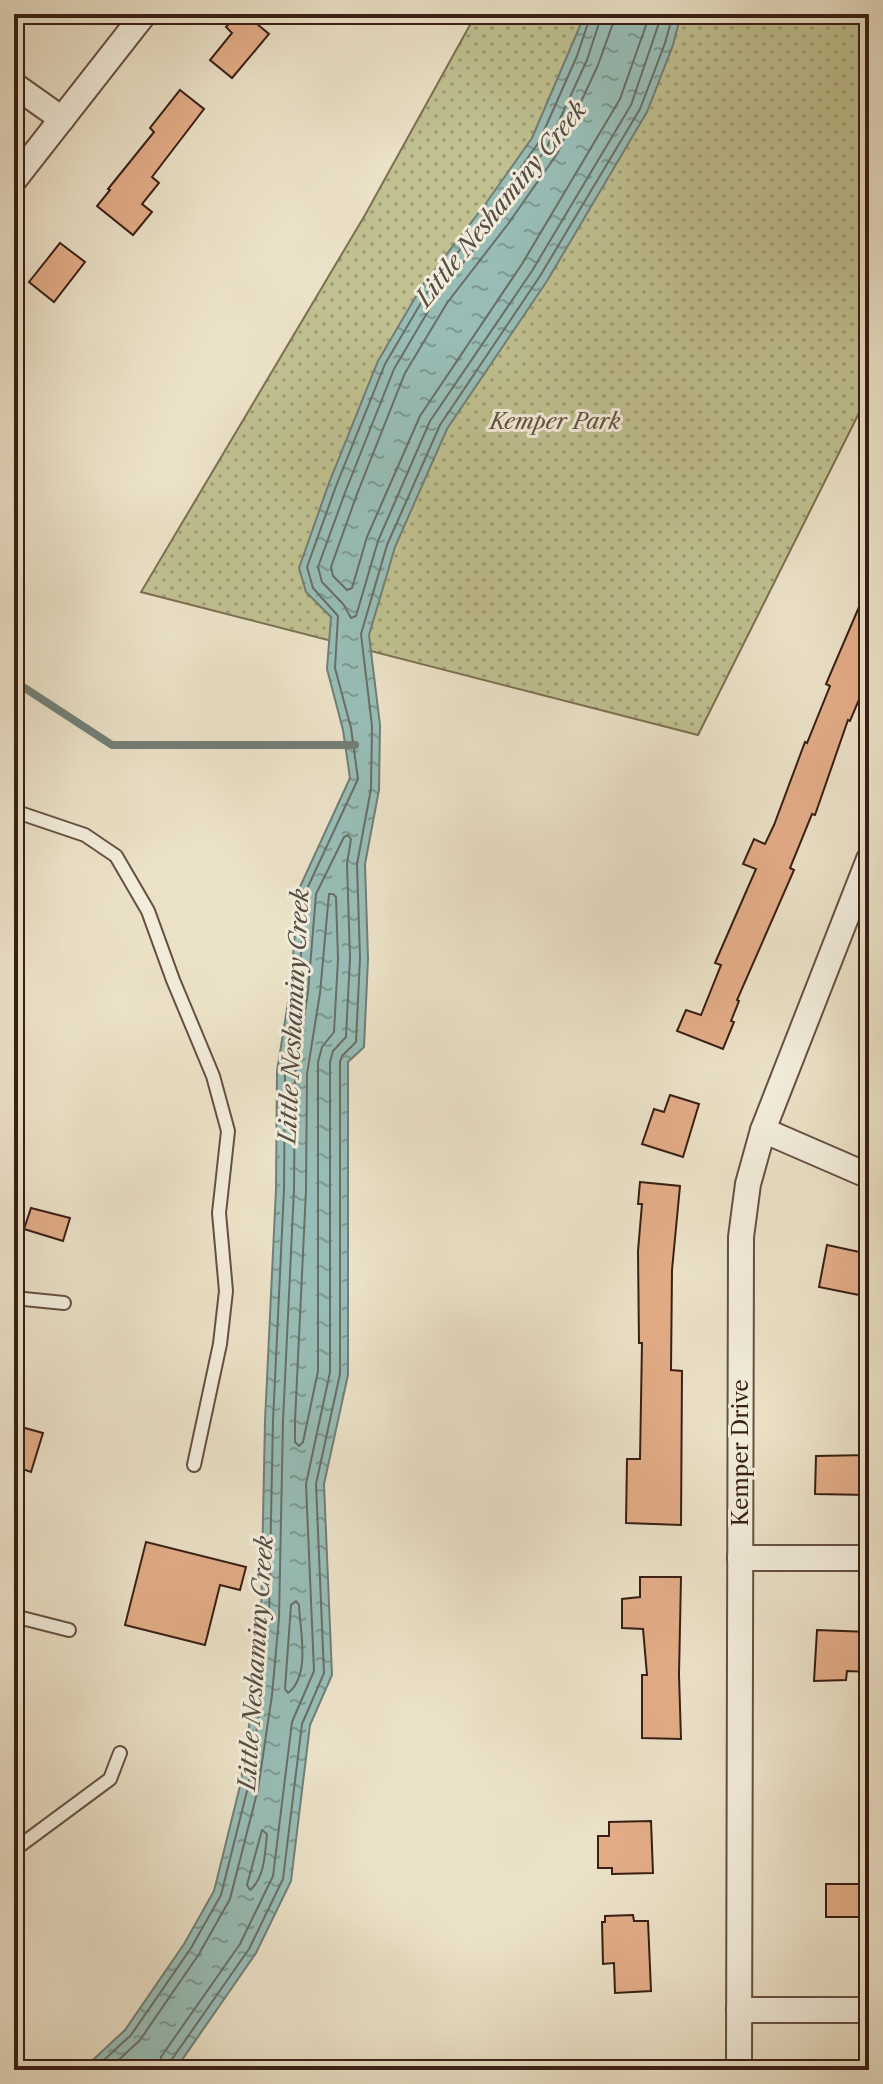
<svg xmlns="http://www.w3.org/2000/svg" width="883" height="2084" viewBox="0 0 883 2084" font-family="'Libre Caslon Text',serif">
<defs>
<pattern id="park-dots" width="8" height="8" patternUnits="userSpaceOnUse" patternTransform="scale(2)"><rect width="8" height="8" fill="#c0c090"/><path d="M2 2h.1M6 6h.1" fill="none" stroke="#9d9b74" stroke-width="1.8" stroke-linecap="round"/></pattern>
<pattern id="water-ripples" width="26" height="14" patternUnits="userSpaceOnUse" patternTransform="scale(2)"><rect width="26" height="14" fill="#98bdb6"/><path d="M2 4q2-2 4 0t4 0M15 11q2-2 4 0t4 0" fill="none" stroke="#7d9993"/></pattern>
</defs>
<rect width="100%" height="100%" fill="#ebe1c7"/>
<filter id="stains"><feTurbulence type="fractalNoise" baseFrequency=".0025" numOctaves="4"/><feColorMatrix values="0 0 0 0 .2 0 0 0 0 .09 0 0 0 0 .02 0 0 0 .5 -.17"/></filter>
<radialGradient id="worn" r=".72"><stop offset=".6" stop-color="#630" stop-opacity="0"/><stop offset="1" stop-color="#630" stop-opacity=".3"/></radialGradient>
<path fill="url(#park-dots)" stroke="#7c7052" stroke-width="2" d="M 476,14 L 869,14 L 869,393 L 698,735 L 141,592 L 365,215 Z"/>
<path fill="url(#water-ripples)" stroke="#727e76" stroke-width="2" d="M 585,14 L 681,14 L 673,45 L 647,112 L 547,281 L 447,429 L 395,547 L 369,635 L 380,725 L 379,790 L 365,864 L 368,959 L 364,1047 L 348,1062 L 348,1375 L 324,1484 L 332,1675 L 310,1725 L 291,1881 L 256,1953 L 175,2070 L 82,2070 L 125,2030 L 184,1944 L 214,1891 L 240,1786 L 254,1693 L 261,1617 L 265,1421 L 276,1189 L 277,1071 L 290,990 L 299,889 L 350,778 L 343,730 L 327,669 L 331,617 L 306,592 L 299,568 L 329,483 L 378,361 L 422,286 L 484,206 L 532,138 Z"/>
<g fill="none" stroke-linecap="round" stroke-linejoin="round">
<g stroke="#686e66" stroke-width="2">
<path d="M 602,14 L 587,60 L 547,147 L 499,217 L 437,296 L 394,369 L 346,490 L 318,567 L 322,582 L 344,605 L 351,618 L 356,616 L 378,541 L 430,421 L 532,271 L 631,105 L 662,14"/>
<path d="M 614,14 L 612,26 L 598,65 L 557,154 L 508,224 L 447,303 L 405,373 L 357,494 L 331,567 L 333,576 L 347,590 L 352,588 L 367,537 L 420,416 L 522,264 L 620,99 L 650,14"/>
<path d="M 329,894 L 333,894 L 336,897 L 338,959 L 334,1032 L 322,1047 L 318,1062 L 318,1371 L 303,1442 L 299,1446 L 295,1442 L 295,1421 L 306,1190 L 307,1074 L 320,993 Z"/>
<path d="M 296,1601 L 299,1605 C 300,1631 311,1675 288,1693 L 285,1689 L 291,1605 Z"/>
<path d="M 262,1830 L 267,1834 C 265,1852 265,1878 250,1890 L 247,1885 Z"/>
<path d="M 93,2070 L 131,2035 L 191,1948 L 221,1895 L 248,1787 L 262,1694 L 269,1617 L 273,1421 L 284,1189 L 285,1072 L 298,991 L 306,891 L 358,779 L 351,728 L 335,668 L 338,616 L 313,588 L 307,567 L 336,486 L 385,364 L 428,291 L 490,211 L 539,142 L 577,56 L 591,14"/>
<path d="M 108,2070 L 140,2040 L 199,1954 L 230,1899 L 258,1789 L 272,1695 L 279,1618 L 283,1421 L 294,1189 L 295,1073 L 308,992 L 316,894 L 344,837 L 348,835 L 351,839 L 347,864 L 350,958 L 346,1037 L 333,1051 L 330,1062 L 330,1372 L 306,1484 L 314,1671 L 292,1722 L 273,1876 L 240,1944 L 161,2057 L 159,2070"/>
<path d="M 169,2070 L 170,2062 L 249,1949 L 283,1879 L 302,1724 L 324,1673 L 316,1484 L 340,1374 L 340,1062 L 342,1056 L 356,1042 L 360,958 L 357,864 L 371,789 L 372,726 L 361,634 L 387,545 L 440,425 L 540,276 L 640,109 L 665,43 L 673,14"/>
</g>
<path stroke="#727e76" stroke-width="8" d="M 14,681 L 112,745 L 355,745"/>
</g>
<g fill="#e2ac87" stroke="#391f15" stroke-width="2">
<path d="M 237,14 L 245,14 L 269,34 L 232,78 L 210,60 L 232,33 L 226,27 Z"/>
<path d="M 180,90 L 204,109 L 152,177 L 159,183 L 142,204 L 152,212 L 133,235 L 97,206 L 110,190 L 108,189 L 154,132 L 150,128 Z"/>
<path d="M 60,243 L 85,262 L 54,302 L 29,282 Z"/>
<path d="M 868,586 L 869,676 L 850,721 L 848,720 L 815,815 L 812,814 L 790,868 L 794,870 L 737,1000 L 739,1001 L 731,1021 L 734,1022 L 723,1049 L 677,1031 L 686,1010 L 701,1015 L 721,965 L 715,963 L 756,869 L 743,864 L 754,839 L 765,844 L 774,825 L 805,742 L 807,743 L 830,686 L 826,684 Z"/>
<path d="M 670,1095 L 699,1104 L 683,1157 L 642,1144 L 654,1109 L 664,1112 Z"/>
<path d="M 640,1182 L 680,1186 L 672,1270 L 671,1370 L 682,1371 L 681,1525 L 626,1523 L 627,1459 L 640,1459 L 642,1343 L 639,1343 L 638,1251 L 642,1204 L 638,1204 Z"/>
<path d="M 31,1208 L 70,1218 L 63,1241 L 24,1229 Z"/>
<path d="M 827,1245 L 869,1254 L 869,1297 L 819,1287 Z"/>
<path d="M 14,1425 L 43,1433 L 31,1472 L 14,1466 Z"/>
<path d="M 869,1455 L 869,1495 L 815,1494 L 816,1456 Z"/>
<path d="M 146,1542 L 246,1567 L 240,1590 L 220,1585 L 205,1645 L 125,1625 Z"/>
<path d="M 640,1577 L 681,1577 L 679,1675 L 681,1739 L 642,1738 L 642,1675 L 647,1675 L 643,1629 L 622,1628 L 622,1599 L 640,1597 Z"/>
<path d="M 817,1630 L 869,1632 L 869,1672 L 847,1671 L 846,1680 L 814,1681 Z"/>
<path d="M 651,1821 L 653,1873 L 612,1874 L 612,1868 L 598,1868 L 598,1836 L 609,1836 L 609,1822 Z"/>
<rect x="826" y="1884" width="43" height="33"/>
<path d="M 633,1915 L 634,1921 L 648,1921 L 651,1991 L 615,1993 L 614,1963 L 603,1964 L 602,1922 L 605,1922 L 605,1916 Z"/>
</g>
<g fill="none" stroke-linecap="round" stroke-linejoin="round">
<g stroke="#665042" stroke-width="16">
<g id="lane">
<path d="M 14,811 L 85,835 L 116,856 L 148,911 L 173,980 L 213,1076 L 228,1131 L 219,1213 L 226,1291 L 220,1344 L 194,1465"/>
<path d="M 14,1298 L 64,1303"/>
<path d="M 14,1616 L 69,1630"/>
<path d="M 14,1850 L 110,1779 L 120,1753"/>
</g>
</g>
<g stroke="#665042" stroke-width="28">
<g id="street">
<path d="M 14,85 L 62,119"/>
<path d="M 14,180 L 144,14"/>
<path d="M 763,1130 L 869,1176"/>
<path d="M 740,1558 L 869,1558"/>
<path d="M 739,2010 L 869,2010"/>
<path d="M 739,2070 L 741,1237 L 748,1184 L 763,1130 L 869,859"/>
</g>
</g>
<use href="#lane" stroke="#f2ecdb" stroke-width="12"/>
<use href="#street" stroke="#f2ecdb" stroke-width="24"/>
</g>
<g text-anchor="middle" stroke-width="6" stroke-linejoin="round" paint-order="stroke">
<g font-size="22" font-style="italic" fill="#624f3a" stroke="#f2ecdb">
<text x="555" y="429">Kemper Park</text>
</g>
<g font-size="22" fill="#391f15" stroke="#f2ecdb">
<text transform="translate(740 1453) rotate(-90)" y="8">Kemper Drive</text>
</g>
<g font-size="24" font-style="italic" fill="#564e45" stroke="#f2ecdb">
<text transform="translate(501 204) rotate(-51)" y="8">Little Neshaminy Creek</text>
<text transform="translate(294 1016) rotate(-87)" y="8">Little Neshaminy Creek</text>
<text transform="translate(256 1663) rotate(-86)" y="8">Little Neshaminy Creek</text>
</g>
</g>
<rect width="883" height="2084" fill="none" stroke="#ebe1c7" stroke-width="48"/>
<rect x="16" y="16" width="851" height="2052" fill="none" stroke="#391f15" stroke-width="4"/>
<rect x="24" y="24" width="835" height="2036" fill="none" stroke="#391f15" stroke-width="2"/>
<rect width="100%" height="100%" filter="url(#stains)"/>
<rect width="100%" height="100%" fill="url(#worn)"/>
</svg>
